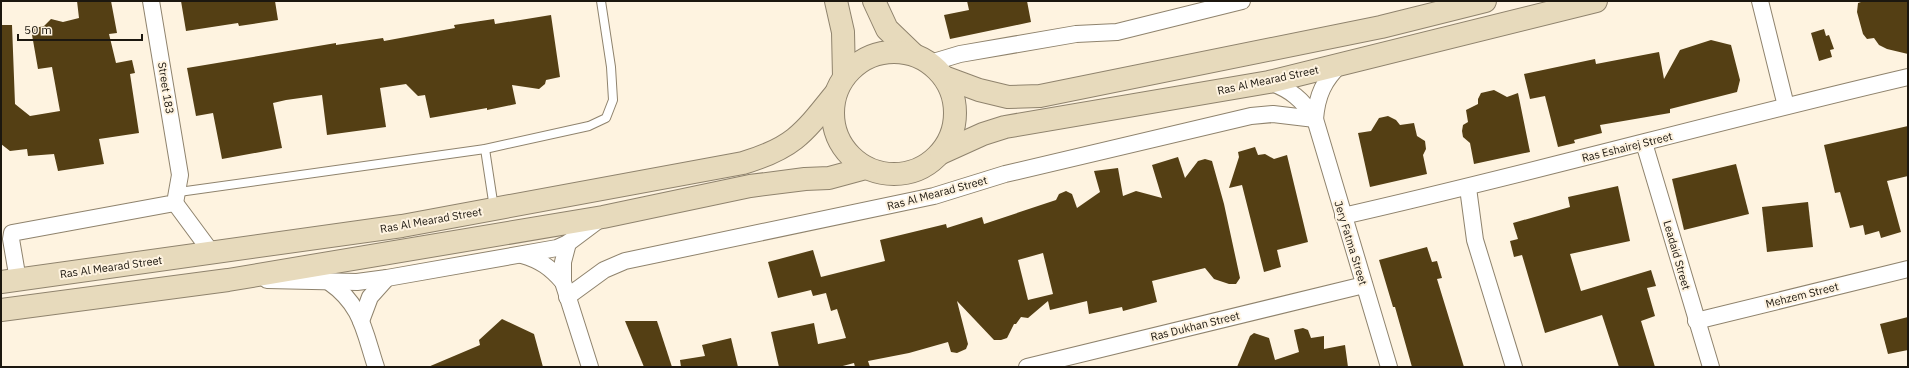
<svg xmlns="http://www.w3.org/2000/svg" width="1909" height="368" viewBox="0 0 1909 368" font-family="'IBM Plex Sans',sans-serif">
<rect width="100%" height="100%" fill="#fef3e0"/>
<g fill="#543f14" fill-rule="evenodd">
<path d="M 77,1 L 111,1 L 117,33 L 109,34 L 116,63 L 132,60 L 135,73 L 130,74 L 139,133 L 99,139 L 104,164 L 58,171 L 54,154 L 28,156 L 27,149 L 10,151 L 1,144 L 1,25 L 12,25 L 15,104 L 30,116 L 60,111 L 52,67 L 38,69 L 31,29 L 44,26 L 51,19 L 63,22 L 79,18 Z"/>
<path d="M 181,1 L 275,1 L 278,20 L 239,26 L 238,23 L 186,31 Z"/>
<path d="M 967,1 L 1027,1 L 1031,22 L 950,39 L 944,15 L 969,10 Z"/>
<path d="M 1864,1 L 1908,1 L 1908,54 L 1887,49 L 1879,45 L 1874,38 L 1867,39 L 1863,34 L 1857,12 L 1858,3 Z"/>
<path d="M 551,15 L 560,77 L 546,80 L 545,84 L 539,89 L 512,85 L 516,104 L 487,110 L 487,108 L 430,118 L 425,95 L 418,96 L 406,84 L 380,88 L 386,127 L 327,135 L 322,95 L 286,100 L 273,103 L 282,148 L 222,159 L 213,113 L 196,116 L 187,68 L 336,43 L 336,45 L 383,38 L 384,41 L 455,28 L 454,25 L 494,19 L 495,24 Z"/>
<path d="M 1824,29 L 1826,36 L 1829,35 L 1834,49 L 1830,50 L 1832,57 L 1819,61 L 1811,33 Z"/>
<path d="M 1711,40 L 1731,45 L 1740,80 L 1737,92 L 1670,109 L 1670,113 L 1600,125 L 1602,133 L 1574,140 L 1575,143 L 1558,147 L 1545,96 L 1530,99 L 1524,74 L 1595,59 L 1596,64 L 1659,52 L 1664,79 L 1680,50 Z"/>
<path d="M 1494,90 L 1507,97 L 1518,93 L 1530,152 L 1474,164 L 1470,143 L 1463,137 L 1462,131 L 1463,125 L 1468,122 L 1466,110 L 1478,104 L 1478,99 L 1481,93 Z"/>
<path d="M 1388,116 L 1396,120 L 1400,125 L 1414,123 L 1417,136 L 1425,141 L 1426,149 L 1423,155 L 1427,174 L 1370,187 L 1358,133 L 1371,131 L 1379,118 Z"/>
<path d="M 1908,126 L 1908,176 L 1887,181 L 1901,232 L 1881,238 L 1879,231 L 1865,235 L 1863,225 L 1850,228 L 1840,192 L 1835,193 L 1824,145 Z"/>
<path d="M 1255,147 L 1258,155 L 1265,154 L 1274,159 L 1287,155 L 1308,242 L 1277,250 L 1281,267 L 1264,272 L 1242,185 L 1229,188 L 1239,157 L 1238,152 Z"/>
<path d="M 1178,157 L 1185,178 L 1198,161 L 1205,159 L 1212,161 L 1224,204 L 1240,278 L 1236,284 L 1229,284 L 1214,279 L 1205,268 L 1152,281 L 1157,302 L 1123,311 L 1122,307 L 1089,314 L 1087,301 L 1050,310 L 1048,301 L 1028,318 L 1021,317 L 1016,324 L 1014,324 L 1007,338 L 1001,340 L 994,340 L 957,301 L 968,344 L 966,349 L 957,353 L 951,352 L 948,342 L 909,353 L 868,361 L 870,367 L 855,367 L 854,363 L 839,367 L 779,367 L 771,332 L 814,323 L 818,344 L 846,338 L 837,309 L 831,311 L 826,293 L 813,296 L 811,290 L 778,298 L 768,262 L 813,250 L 821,277 L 885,261 L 880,240 L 946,224 L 947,228 L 982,217 L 984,224 L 1056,200 L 1059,194 L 1066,191 L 1072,194 L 1077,208 L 1100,192 L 1094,171 L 1118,168 L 1123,196 L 1136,191 L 1162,198 L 1152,165 ZM 1043,253 L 1053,294 L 1028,300 L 1018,260 Z"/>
<path d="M 1736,164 L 1749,214 L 1684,230 L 1672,179 Z"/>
<path d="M 1618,186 L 1630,241 L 1570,254 L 1581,291 L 1651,270 L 1656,286 L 1647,288 L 1655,316 L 1641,321 L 1655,367 L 1619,367 L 1602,315 L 1545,333 L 1522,255 L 1514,257 L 1510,241 L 1518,239 L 1513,223 L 1570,207 L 1568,197 Z"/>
<path d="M 1808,202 L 1813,247 L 1767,252 L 1762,207 Z"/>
<path d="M 1427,247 L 1432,262 L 1437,261 L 1442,278 L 1437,279 L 1464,367 L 1412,367 L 1395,307 L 1393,307 L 1379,260 Z"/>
<path d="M 1908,317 L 1908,350 L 1888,354 L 1880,324 Z"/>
<path d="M 502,319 L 534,334 L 543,367 L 428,367 L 480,345 L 479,340 Z"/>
<path d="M 625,321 L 657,321 L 672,367 L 644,367 Z"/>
<path d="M 1303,328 L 1308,330 L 1311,338 L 1324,336 L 1324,349 L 1345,345 L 1348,367 L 1237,367 L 1250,336 L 1254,333 L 1269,338 L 1275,360 L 1299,352 L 1294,330 Z"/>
<path d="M 731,338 L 738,367 L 681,367 L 680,360 L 705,356 L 702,345 Z"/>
</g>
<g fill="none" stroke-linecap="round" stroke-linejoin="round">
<g stroke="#8f836d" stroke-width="10">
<g id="lane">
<path d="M 485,149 L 494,208"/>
<path d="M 179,192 L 485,149 L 589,126 L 606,118 L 613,100 L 611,67 L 601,1"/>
</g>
</g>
<g stroke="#8f836d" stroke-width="18">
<g id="street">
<path d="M 1760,1 L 1786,106"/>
<path d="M 930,63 L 960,54 L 1076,34 L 1117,32 L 1242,1"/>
<path d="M 1269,82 C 1290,89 1303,100 1315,119 L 1389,367"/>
<path d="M 1315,119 C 1317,95 1324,80 1341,64"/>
<path d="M 1644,143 L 1711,367"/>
<path d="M 1468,188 L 1475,240 L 1514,367"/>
<path d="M 175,203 L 212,253"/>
<path d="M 1343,216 C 1533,173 1719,121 1908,77"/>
<path d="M 568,243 L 563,262 L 563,282 L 590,367"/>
<path d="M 522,255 C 540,260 551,268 563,282"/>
<path d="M 18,280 L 11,239 L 12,233 L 175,203 L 180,175 L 151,1"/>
<path d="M 267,280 L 357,282 L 387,278 L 557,248 L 568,243 L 600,219"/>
<path d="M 329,282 C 362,305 364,331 376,367"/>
<path d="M 567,297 L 604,270 L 625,261 L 934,196 L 1005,174 L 1251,116 L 1273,114 L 1315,119"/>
<path d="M 361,321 L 370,297 L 387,278"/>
<path d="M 1696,321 L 1908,269"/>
<path d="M 1027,367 L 1364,285"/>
</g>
</g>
<g stroke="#8f836d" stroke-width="24">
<g id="secondary">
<path d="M 836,1 L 843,32 L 844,77"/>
<path d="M 874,1 L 887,29 L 913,54"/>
<circle cx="894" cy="113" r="61"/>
<path d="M 944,77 L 979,90 L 1008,97 L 1040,96 L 1381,27 L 1485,1"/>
<path d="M 941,153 L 983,134 L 1005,127 L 1269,82 L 1596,1"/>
<path d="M 1,282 L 402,226 L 743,163 C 793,148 803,134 835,94"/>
<path d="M 1,310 L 228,280 L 603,217 L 750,186 L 805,179 L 829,178 L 866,168"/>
</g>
</g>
<use href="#lane" stroke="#fff" stroke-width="8"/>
<use href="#street" stroke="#fff" stroke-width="16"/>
<use href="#secondary" stroke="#e7dabc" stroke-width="22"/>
</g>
<g text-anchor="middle" stroke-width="4" stroke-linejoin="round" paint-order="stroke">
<g font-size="11" fill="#1c170f" stroke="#fef3e0">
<text transform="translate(1268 80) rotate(-12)" y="4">Ras Al Mearad Street</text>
<text transform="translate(166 88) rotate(81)" y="4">Street 183</text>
<text transform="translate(1627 147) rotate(-14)" y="4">Ras Eshairej Street</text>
<text transform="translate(937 193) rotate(-15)" y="4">Ras Al Mearad Street</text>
<text transform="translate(431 220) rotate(-10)" y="4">Ras Al Mearad Street</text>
<text transform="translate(1351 243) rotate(73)" y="4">Jery Fatma Street</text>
<text transform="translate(1677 255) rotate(74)" y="4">Leadaid Street</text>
<text transform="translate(111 267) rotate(-8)" y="4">Ras Al Mearad Street</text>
<text transform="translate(1802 295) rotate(-14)" y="4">Mehzem Street</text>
<text transform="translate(1195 326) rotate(-14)" y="4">Ras Dukhan Street</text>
</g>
</g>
<rect width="1909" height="368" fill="none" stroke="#1c170f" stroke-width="4"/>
<path d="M18 34v6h124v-6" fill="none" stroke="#1c170f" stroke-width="2"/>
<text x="24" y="34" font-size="12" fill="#1c170f" stroke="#fef3e0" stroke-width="3" paint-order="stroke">50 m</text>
</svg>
